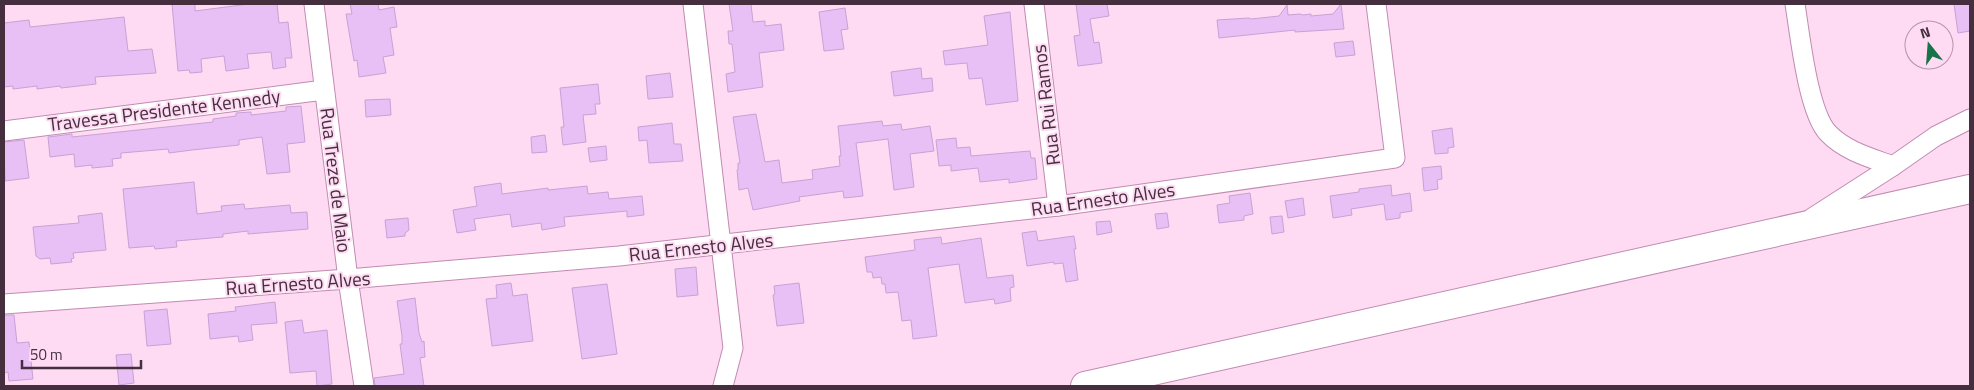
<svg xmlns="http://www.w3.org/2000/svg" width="1974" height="390" viewBox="0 0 1974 390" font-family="'Titillium Web',sans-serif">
<rect width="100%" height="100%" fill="#fedbf3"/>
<g fill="#e8c0f5" stroke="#c8a2d5">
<path d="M 172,4 L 195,4 L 195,11 L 249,4 L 277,4 L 279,23 L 288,22 L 292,58 L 285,58 L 286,67 L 273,69 L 271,52 L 247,54 L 249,68 L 226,71 L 224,56 L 201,59 L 202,72 L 190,73 L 189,70 L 178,71 Z"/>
<path d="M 350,4 L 378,4 L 379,10 L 394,7 L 397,27 L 390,28 L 394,55 L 383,57 L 386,73 L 359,77 L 357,60 L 354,61 L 346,14 L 352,14 Z"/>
<path d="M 729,4 L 751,4 L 753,22 L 765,21 L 765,26 L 781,24 L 784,50 L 759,53 L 763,87 L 728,92 L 726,74 L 735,72 L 732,44 L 729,44 L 728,31 L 733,31 Z"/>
<path d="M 1076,4 L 1107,4 L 1109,16 L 1090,19 L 1094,43 L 1099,42 L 1102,63 L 1078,66 L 1074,36 L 1080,35 Z"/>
<path d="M 1341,4 L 1344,29 L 1295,32 L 1295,30 L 1219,38 L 1217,20 L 1249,18 L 1251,19 L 1279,16 L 1287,5 L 1288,15 L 1300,14 L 1303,15 L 1311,14 L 1311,16 L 1333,14 Z"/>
<path d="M 1954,4 L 1970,4 L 1970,31 L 1958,33 Z"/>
<path d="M 845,8 L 848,29 L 841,30 L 844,49 L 824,51 L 819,12 Z"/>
<path d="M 1010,12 L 1018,101 L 986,105 L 982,78 L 969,79 L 967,63 L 945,65 L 943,51 L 988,45 L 984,16 Z"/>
<path d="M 124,17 L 128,51 L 152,49 L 156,73 L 95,77 L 96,84 L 61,88 L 60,86 L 37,89 L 37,86 L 13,89 L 13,86 L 4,87 L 4,23 L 29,20 L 30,27 Z"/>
<path d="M 1353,41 L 1355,55 L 1336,57 L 1334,43 Z"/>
<path d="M 921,68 L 922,79 L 932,78 L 933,91 L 894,96 L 891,72 Z"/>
<path d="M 670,73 L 673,97 L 648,99 L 646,76 Z"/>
<path d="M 598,84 L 600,104 L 595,104 L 596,114 L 583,115 L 586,142 L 563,145 L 561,127 L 564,127 L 560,88 Z"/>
<path d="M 390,99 L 391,115 L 366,117 L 365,100 Z"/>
<path d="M 301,106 L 305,142 L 287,144 L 290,172 L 267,174 L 262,137 L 239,140 L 239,145 L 192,150 L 169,153 L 168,149 L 121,153 L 121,158 L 112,159 L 113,166 L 92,168 L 92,165 L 75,167 L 74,154 L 50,157 L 48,137 L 72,134 L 72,137 L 213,122 L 213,119 L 236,116 L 236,113 L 251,112 L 251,115 L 286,111 L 286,107 Z"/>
<path d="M 756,114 L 765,162 L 779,160 L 782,183 L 813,179 L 812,170 L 840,166 L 839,156 L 841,156 L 838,126 L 882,121 L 883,126 L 901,124 L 902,130 L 930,126 L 934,151 L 910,154 L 914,187 L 894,190 L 888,139 L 856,143 L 863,196 L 844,198 L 843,191 L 799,197 L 800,201 L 753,210 L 748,188 L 739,190 L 737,170 L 738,170 L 738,163 L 740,163 L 733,117 Z"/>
<path d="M 672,123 L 674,144 L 681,144 L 683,161 L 649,163 L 647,140 L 639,141 L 638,127 Z"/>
<path d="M 1452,128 L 1454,147 L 1448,148 L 1448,153 L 1435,154 L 1432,131 Z"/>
<path d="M 545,135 L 547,152 L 532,153 L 531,137 Z"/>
<path d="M 956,138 L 957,148 L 970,147 L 971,156 L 1030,151 L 1031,158 L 1035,158 L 1037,179 L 1009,183 L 1009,179 L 980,182 L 978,168 L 951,171 L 951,165 L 939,166 L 936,140 Z"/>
<path d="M 24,140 L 29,178 L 5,181 L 4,142 Z"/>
<path d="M 606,146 L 607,160 L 590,162 L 588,148 Z"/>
<path d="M 1441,166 L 1442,179 L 1437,180 L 1438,189 L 1424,191 L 1422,168 Z"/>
<path d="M 194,182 L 197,214 L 222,211 L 221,206 L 244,204 L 245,209 L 290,205 L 291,213 L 307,212 L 308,229 L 248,234 L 248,231 L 223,234 L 223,237 L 176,241 L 177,247 L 155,249 L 154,246 L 129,248 L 123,189 Z"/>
<path d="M 501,183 L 502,194 L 548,188 L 548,190 L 587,186 L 588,194 L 608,192 L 609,199 L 642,196 L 644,215 L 627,217 L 627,211 L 564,217 L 565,226 L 542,230 L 541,223 L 512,227 L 510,214 L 474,219 L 476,230 L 457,233 L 453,210 L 477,206 L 474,187 Z"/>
<path d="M 1391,185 L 1392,196 L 1410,193 L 1412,211 L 1400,213 L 1400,218 L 1386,220 L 1384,204 L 1351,209 L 1352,215 L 1333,218 L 1330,196 L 1359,192 L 1359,189 Z"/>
<path d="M 1250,193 L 1253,214 L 1244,216 L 1244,220 L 1219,223 L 1217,205 L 1230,203 L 1229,196 Z"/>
<path d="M 1303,198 L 1305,215 L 1288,218 L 1285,201 Z"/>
<path d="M 102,213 L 106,250 L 73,253 L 74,258 L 71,259 L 72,262 L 51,264 L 50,258 L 40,259 L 36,256 L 33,227 L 79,223 L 78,216 Z"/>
<path d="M 1167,213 L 1169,227 L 1157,229 L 1155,214 Z"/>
<path d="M 1282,216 L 1284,232 L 1272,234 L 1270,217 Z"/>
<path d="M 408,218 L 409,230 L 405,233 L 405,236 L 387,238 L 385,220 Z"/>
<path d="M 1110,221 L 1112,232 L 1097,235 L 1096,222 Z"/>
<path d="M 1036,231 L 1038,241 L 1074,236 L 1076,249 L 1074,249 L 1078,280 L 1066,282 L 1063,263 L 1054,264 L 1054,262 L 1027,266 L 1022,233 Z"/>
<path d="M 941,237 L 942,244 L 981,238 L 987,278 L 1013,275 L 1014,287 L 1010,288 L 1011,301 L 995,304 L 994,299 L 965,303 L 959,264 L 928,268 L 937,336 L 913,339 L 911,320 L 902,321 L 898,292 L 886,293 L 885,284 L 882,284 L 881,277 L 873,278 L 872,272 L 867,272 L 865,257 L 915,250 L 914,240 Z"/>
<path d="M 696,267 L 698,295 L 677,297 L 675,269 Z"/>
<path d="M 511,283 L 513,296 L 527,294 L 533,341 L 492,346 L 486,299 L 497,298 L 496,285 Z"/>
<path d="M 799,283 L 804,323 L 777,326 L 773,295 L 775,294 L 774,286 Z"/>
<path d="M 607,284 L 617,354 L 582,359 L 572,288 Z"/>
<path d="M 415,298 L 419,333 L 422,342 L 424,341 L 425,357 L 420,358 L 424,386 L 375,386 L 374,378 L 404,374 L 400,344 L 402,344 L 402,336 L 397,301 Z"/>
<path d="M 275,302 L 277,323 L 251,325 L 253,340 L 239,342 L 238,336 L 210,339 L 208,314 L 236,311 L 235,307 Z"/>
<path d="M 167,309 L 171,344 L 147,346 L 144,311 Z"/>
<path d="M 4,315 L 14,315 L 17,343 L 29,342 L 33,379 L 9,381 L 8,372 L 4,373 Z"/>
<path d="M 302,320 L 304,333 L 327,330 L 332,384 L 317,386 L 316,371 L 290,373 L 285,322 Z"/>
<path d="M 131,354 L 134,383 L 119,385 L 116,355 Z"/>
</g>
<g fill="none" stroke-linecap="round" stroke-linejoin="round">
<g stroke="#c18bb2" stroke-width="21">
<g id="minor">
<path d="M 314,4 L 348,279 L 364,386"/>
<path d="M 693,4 L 733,348 L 723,386"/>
<path d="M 1034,4 L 1058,206"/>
<path d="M 1795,4 C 1800,35 1808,112 1828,133 C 1845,151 1871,158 1893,166"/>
<path d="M 4,131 L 324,90"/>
<path d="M 1812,218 L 1893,166 L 1936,136 L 1970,119"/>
<path d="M 4,304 L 348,279 L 619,256 L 1058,206 L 1395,158 L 1376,4"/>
</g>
</g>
<g stroke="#c18bb2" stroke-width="30">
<path id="trunk" d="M 1085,386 L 1970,189"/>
</g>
<use href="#minor" stroke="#fff" stroke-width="19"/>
<use href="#trunk" stroke="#fff" stroke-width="28"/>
</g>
<g text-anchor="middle" stroke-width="4" stroke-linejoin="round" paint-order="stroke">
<g font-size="19" fill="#452e3e" stroke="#fedbf3">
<text transform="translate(1046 105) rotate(-97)" y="7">Rua Rui Ramos</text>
<text transform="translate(164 110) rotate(-7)" y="7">Travessa Presidente Kennedy</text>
<text transform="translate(336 180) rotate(83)" y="7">Rua Treze de Maio</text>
<text transform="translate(1103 199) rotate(-8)" y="7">Rua Ernesto Alves</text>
<text transform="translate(701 247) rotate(-6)" y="7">Rua Ernesto Alves</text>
<text transform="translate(298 283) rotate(-4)" y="7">Rua Ernesto Alves</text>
</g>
</g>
<rect width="1974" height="390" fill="none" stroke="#452e3e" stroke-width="10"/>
<g transform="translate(1929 45) rotate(343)"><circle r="24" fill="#fedbf3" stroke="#b496ab"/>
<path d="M0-4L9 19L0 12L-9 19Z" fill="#177348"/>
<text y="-8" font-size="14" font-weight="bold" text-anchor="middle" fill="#452e3e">N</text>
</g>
<path d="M22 360v8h119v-8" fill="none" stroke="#452e3e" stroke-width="2.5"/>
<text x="30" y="360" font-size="15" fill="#452e3e" stroke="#fedbf3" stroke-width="4" paint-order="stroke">50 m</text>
</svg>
